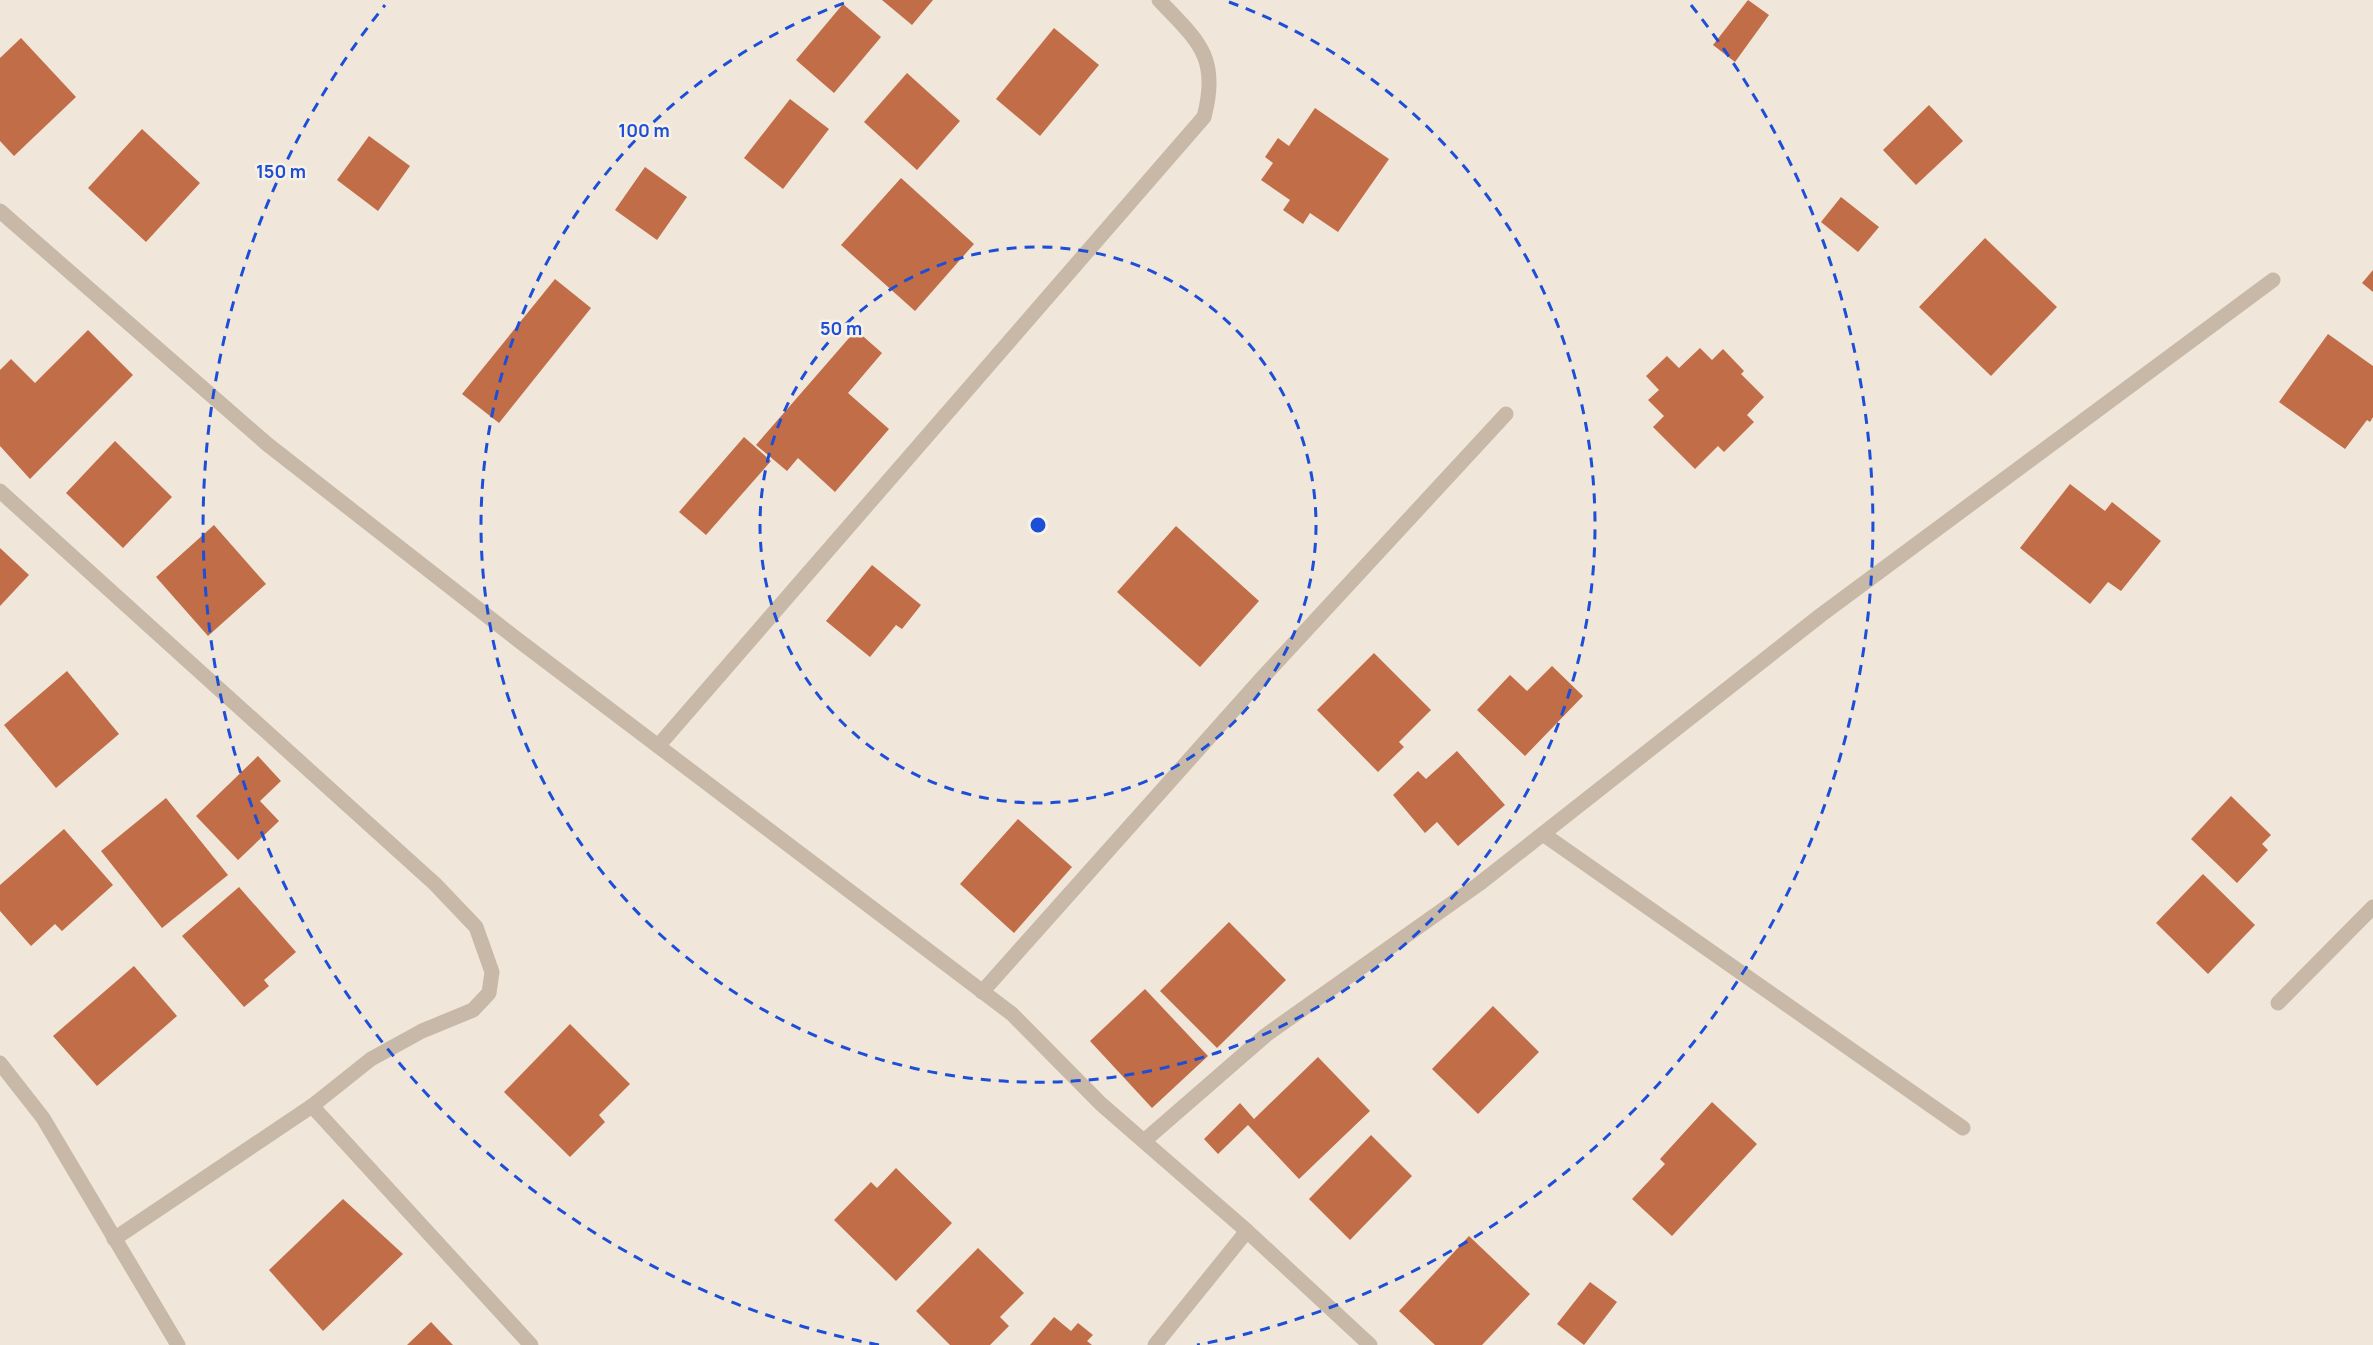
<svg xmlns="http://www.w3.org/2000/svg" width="2373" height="1345" viewBox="0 0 2373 1345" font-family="Manrope,sans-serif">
<rect width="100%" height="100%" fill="#f0e7da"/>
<g fill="#c16d47">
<path d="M 882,0 L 933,0 L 912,25 Z"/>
<path d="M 1748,0 L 1769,15 L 1735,62 L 1713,45 Z"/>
<path d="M 843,4 L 881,37 L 834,93 L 796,60 Z"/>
<path d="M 1054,28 L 1099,65 L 1040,136 L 996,99 Z"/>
<path d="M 21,38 L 76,97 L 14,156 L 0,141 L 0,58 Z"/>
<path d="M 907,73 L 960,121 L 917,170 L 864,122 Z"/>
<path d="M 790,99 L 829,129 L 783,189 L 744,158 Z"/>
<path d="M 1929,105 L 1963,141 L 1916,185 L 1883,150 Z"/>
<path d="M 1315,108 L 1389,159 L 1338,232 L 1310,213 L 1303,224 L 1283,210 L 1290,200 L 1261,180 L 1273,163 L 1265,157 L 1278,138 L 1289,146 Z"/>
<path d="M 142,129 L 200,183 L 146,242 L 88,188 Z"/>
<path d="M 369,136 L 410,166 L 378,211 L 337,180 Z"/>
<path d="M 645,167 L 687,197 L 657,240 L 615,210 Z"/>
<path d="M 901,178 L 974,244 L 915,311 L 841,245 Z"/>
<path d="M 1841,197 L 1879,227 L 1858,252 L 1821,222 Z"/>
<path d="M 1985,238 L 2057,307 L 1991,376 L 1919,307 Z"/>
<path d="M 2373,270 L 2373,292 L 2362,283 Z"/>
<path d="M 555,279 L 591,308 L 499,423 L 462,394 Z"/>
<path d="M 88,330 L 133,375 L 30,479 L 0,446 L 0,370 L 11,359 L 35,383 Z"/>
<path d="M 856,330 L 882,353 L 848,393 L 889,429 L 835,492 L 798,458 L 787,471 L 756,445 Z"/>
<path d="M 2328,334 L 2373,366 L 2373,417 L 2370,422 L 2367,420 L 2345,449 L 2279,402 Z"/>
<path d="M 1700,348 L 1712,360 L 1723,349 L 1744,371 L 1741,374 L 1764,397 L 1747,415 L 1754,422 L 1724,452 L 1718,446 L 1695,469 L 1653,427 L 1664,416 L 1648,400 L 1659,390 L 1646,376 L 1667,356 L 1679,368 Z"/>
<path d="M 744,437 L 771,461 L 706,535 L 679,512 Z"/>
<path d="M 115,441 L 172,497 L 123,548 L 66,493 Z"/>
<path d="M 2070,484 L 2105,511 L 2112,502 L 2161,541 L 2121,591 L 2108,582 L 2090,604 L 2020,548 Z"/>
<path d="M 214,525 L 266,584 L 208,636 L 156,577 Z"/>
<path d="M 1176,526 L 1259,601 L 1200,667 L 1117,592 Z"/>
<path d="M 0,548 L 29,575 L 0,606 Z"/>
<path d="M 872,565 L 921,605 L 902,629 L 896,625 L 870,657 L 826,621 Z"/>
<path d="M 1374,653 L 1431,710 L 1399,742 L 1404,747 L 1378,772 L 1317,710 Z"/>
<path d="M 1552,666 L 1583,696 L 1525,756 L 1477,710 L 1510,675 L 1527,691 Z"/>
<path d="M 67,671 L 119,734 L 56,788 L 4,725 Z"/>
<path d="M 1457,751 L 1505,805 L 1458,846 L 1437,822 L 1425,833 L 1393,795 L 1418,771 L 1426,779 Z"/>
<path d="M 258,756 L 281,781 L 260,801 L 279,821 L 238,860 L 196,816 Z"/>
<path d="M 2231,796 L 2271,835 L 2262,844 L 2268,850 L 2237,883 L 2191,839 Z"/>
<path d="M 166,798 L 228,875 L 162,928 L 101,851 Z"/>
<path d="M 1018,819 L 1072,867 L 1014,933 L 960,884 Z"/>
<path d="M 64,829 L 113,885 L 62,931 L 55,924 L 31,946 L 0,911 L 0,885 Z"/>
<path d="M 2203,874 L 2255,925 L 2208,974 L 2156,923 Z"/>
<path d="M 239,887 L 296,952 L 264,980 L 269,986 L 244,1007 L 182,936 Z"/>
<path d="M 1229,922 L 1286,980 L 1217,1048 L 1160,991 Z"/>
<path d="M 134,966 L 177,1016 L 97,1086 L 53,1036 Z"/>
<path d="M 1145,989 L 1208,1056 L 1152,1108 L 1090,1041 Z"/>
<path d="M 1493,1006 L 1539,1052 L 1478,1114 L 1432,1069 Z"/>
<path d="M 570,1024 L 630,1084 L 599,1115 L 605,1122 L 570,1157 L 504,1092 Z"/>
<path d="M 1318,1057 L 1370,1111 L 1299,1179 L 1248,1125 L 1218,1154 L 1204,1139 L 1240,1103 L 1254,1119 Z"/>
<path d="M 1712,1102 L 1757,1144 L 1672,1236 L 1632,1199 L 1665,1164 L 1660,1159 Z"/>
<path d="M 1371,1135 L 1412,1176 L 1350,1240 L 1309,1199 Z"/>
<path d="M 896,1168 L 952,1223 L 896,1281 L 834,1220 L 871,1182 L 877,1188 Z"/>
<path d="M 343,1199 L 403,1254 L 323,1331 L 269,1270 Z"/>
<path d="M 1469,1236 L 1530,1294 L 1482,1345 L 1435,1345 L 1399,1311 Z"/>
<path d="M 978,1248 L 1024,1293 L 1000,1317 L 1009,1326 L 990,1345 L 950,1345 L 916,1311 Z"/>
<path d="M 1590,1282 L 1617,1302 L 1584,1345 L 1557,1324 Z"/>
<path d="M 1054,1317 L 1071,1331 L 1078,1323 L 1093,1335 L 1087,1341 L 1092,1345 L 1030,1345 Z"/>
<path d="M 431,1322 L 453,1345 L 407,1345 Z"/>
</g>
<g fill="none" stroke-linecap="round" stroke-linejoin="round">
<g stroke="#c8b8a7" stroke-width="15">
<path d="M 0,211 L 267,444 L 518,640 L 1012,1014 L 1101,1104 L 1247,1231 L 1370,1345"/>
<path d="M 0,491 L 435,884 L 476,927 L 492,972 L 489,993 L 473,1010 L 422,1031 L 371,1059 L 312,1106 L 114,1239"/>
<path d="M 659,745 L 1204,117 C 1220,57 1198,41 1159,0"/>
<path d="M 1543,834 L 1963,1128"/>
<path d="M 982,992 L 1262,678 L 1506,414"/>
<path d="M 2278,1003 L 2373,907"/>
<path d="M 0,1063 L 43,1118 L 178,1345"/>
<path d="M 312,1106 L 531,1345"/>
<path d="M 1144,1141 L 1266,1035 L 1479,884 L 1821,615 L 2273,280"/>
<path d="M 1155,1345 L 1247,1231"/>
</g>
</g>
<g fill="none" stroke="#1d4ed8" stroke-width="3" stroke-dasharray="10 8">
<circle cx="1038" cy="525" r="278"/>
<path d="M1229 2A557 557 0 1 1 847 2"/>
<path d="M879 1345A835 835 0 0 1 385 5M1691 5A835 835 0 0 1 1197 1345"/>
</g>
<circle cx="1038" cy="525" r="9" fill="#1d4ed8" stroke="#f8f1e6" stroke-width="3"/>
<g font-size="18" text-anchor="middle" font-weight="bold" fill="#1d4ed8" stroke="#f8f1e6" stroke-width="5" stroke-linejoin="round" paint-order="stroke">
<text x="644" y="137">100 m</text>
<text x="281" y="178">150 m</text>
<text x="841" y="335">50 m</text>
</g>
</svg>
